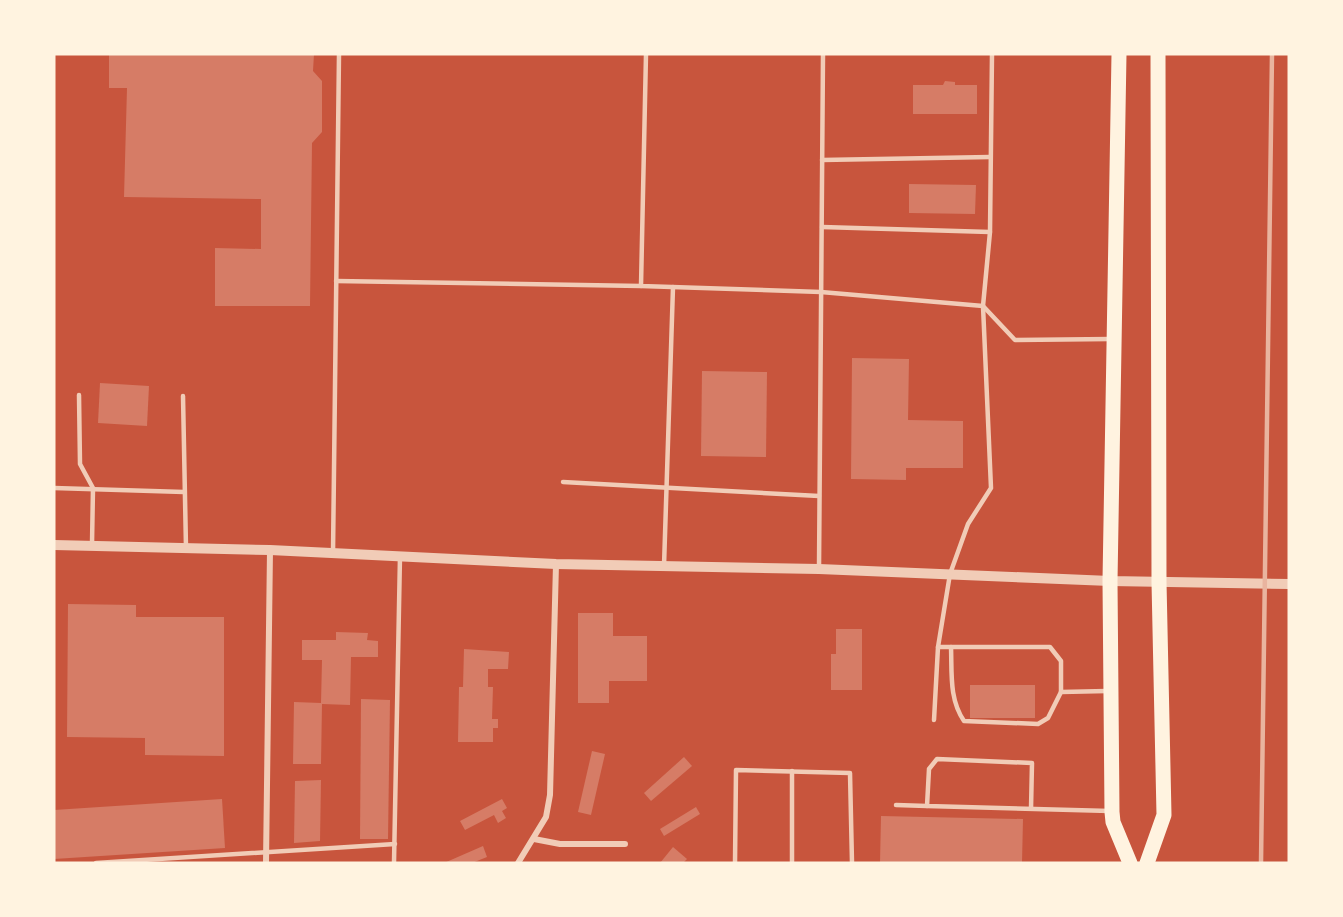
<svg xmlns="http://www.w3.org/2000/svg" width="1343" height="917" viewBox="0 0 1343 917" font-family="Arial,sans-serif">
<rect width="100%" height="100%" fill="#c8553d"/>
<g fill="#d67c66">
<path d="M 109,54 L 314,54 L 313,71 L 322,81 L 322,132 L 312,143 L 310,306 L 215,306 L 215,248 L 261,249 L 261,199 L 124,197 L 127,88 L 109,88 Z"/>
<path d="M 945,81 L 955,82 L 955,85 L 977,85 L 977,114 L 913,114 L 913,85 L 943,85 Z"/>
<path d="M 909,184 L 976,185 L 975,214 L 909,213 Z"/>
<path d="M 852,358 L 909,359 L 908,420 L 963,421 L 963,468 L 906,468 L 906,480 L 851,479 Z"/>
<path d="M 702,371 L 767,372 L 766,457 L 701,456 Z"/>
<path d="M 100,383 L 149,386 L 147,426 L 98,423 Z"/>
<path d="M 68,604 L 136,605 L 136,617 L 224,617 L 224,756 L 145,755 L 145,738 L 67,737 Z"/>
<path d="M 578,613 L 613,613 L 613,636 L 647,636 L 647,681 L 609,681 L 609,703 L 578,703 Z"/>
<path d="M 836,629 L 862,629 L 862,690 L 831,690 L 831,654 L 836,654 Z"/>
<path d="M 336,632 L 368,633 L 367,640 L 378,641 L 378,657 L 351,657 L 350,705 L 322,704 L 321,764 L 293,764 L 294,702 L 321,703 L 322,660 L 302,660 L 302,640 L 336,640 Z"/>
<path d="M 464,649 L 509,652 L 508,669 L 488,669 L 488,687 L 493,687 L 492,719 L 498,719 L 498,728 L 493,728 L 493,742 L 458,742 L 459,687 L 463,687 Z"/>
<rect x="970" y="685" width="65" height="33"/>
<path d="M 361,699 L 390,700 L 388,839 L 360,839 Z"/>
<path d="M 592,751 L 605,754 L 591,815 L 578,812 Z"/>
<path d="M 684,757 L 692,766 L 651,801 L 644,793 Z"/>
<path d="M 321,780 L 320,841 L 294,843 L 295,781 Z"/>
<path d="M 222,799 L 225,848 L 54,859 L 54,810 Z"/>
<path d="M 502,799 L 507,808 L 502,811 L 506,818 L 498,823 L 494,815 L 465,830 L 460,821 Z"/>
<path d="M 696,807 L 700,814 L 664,836 L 660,829 Z"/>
<path d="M 881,816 L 1023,819 L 1022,863 L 880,863 Z"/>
<path d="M 483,846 L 487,857 L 472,863 L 444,863 Z"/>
<path d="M 673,847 L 687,859 L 683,863 L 660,863 Z"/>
</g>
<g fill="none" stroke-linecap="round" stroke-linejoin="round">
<g stroke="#f1ccb7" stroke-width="4.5">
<path d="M 646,54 L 641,286 L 821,292 L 983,306 L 1015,340 L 1111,339"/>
<path d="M 992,54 L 990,232 L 983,306 L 991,488 L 968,524 L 950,574 L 938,647 L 1050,647 L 1061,661 L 1061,692 L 1107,691"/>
<path d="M 822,160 L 990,157"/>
<path d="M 822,227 L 990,232"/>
<path d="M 336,281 L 641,286"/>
<path d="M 79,395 L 80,464 L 93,488 L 92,544"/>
<path d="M 183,396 L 186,548"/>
<path d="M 563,482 L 819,496"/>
<path d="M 54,488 L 184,492"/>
<path d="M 333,553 L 339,54"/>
<path d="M 664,566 L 673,287"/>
<path d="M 819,569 L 823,54"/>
<path d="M 951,647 C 952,673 949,699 964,721 L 1038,724 L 1048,718 L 1061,692"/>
<path d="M 934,720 L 938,647"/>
<path d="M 792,771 L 792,863"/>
<path d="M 896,805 L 927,806"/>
<path d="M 1031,809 L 1032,763 L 937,759 L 929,769 L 927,806 L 1110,811"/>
<path d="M 96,863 L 395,844"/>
<path d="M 394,863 L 400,556"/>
<path d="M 735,863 L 736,770 L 850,773 L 852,863"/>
</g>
<g stroke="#f1ccb7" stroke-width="6">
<path d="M 534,839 L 560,844 L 625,844"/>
<path d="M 266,863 L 270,550"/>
<path d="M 518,863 L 546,817 L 550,795 L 556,564"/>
</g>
<path stroke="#f1ccb7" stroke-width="10" d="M 54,545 L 270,550 L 556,564 L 819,569 L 1110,581 L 1289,584"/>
<g stroke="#fff3e0" stroke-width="15">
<path d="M 1119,54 L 1110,581 L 1112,812 L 1113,822 L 1130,863"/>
<path d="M 1147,863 L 1164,815 L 1159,582 L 1158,54"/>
</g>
<path stroke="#e9b49f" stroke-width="4.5" d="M 1261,863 L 1272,54"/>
</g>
<rect width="1343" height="917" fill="none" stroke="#fff3e0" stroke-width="111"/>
</svg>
